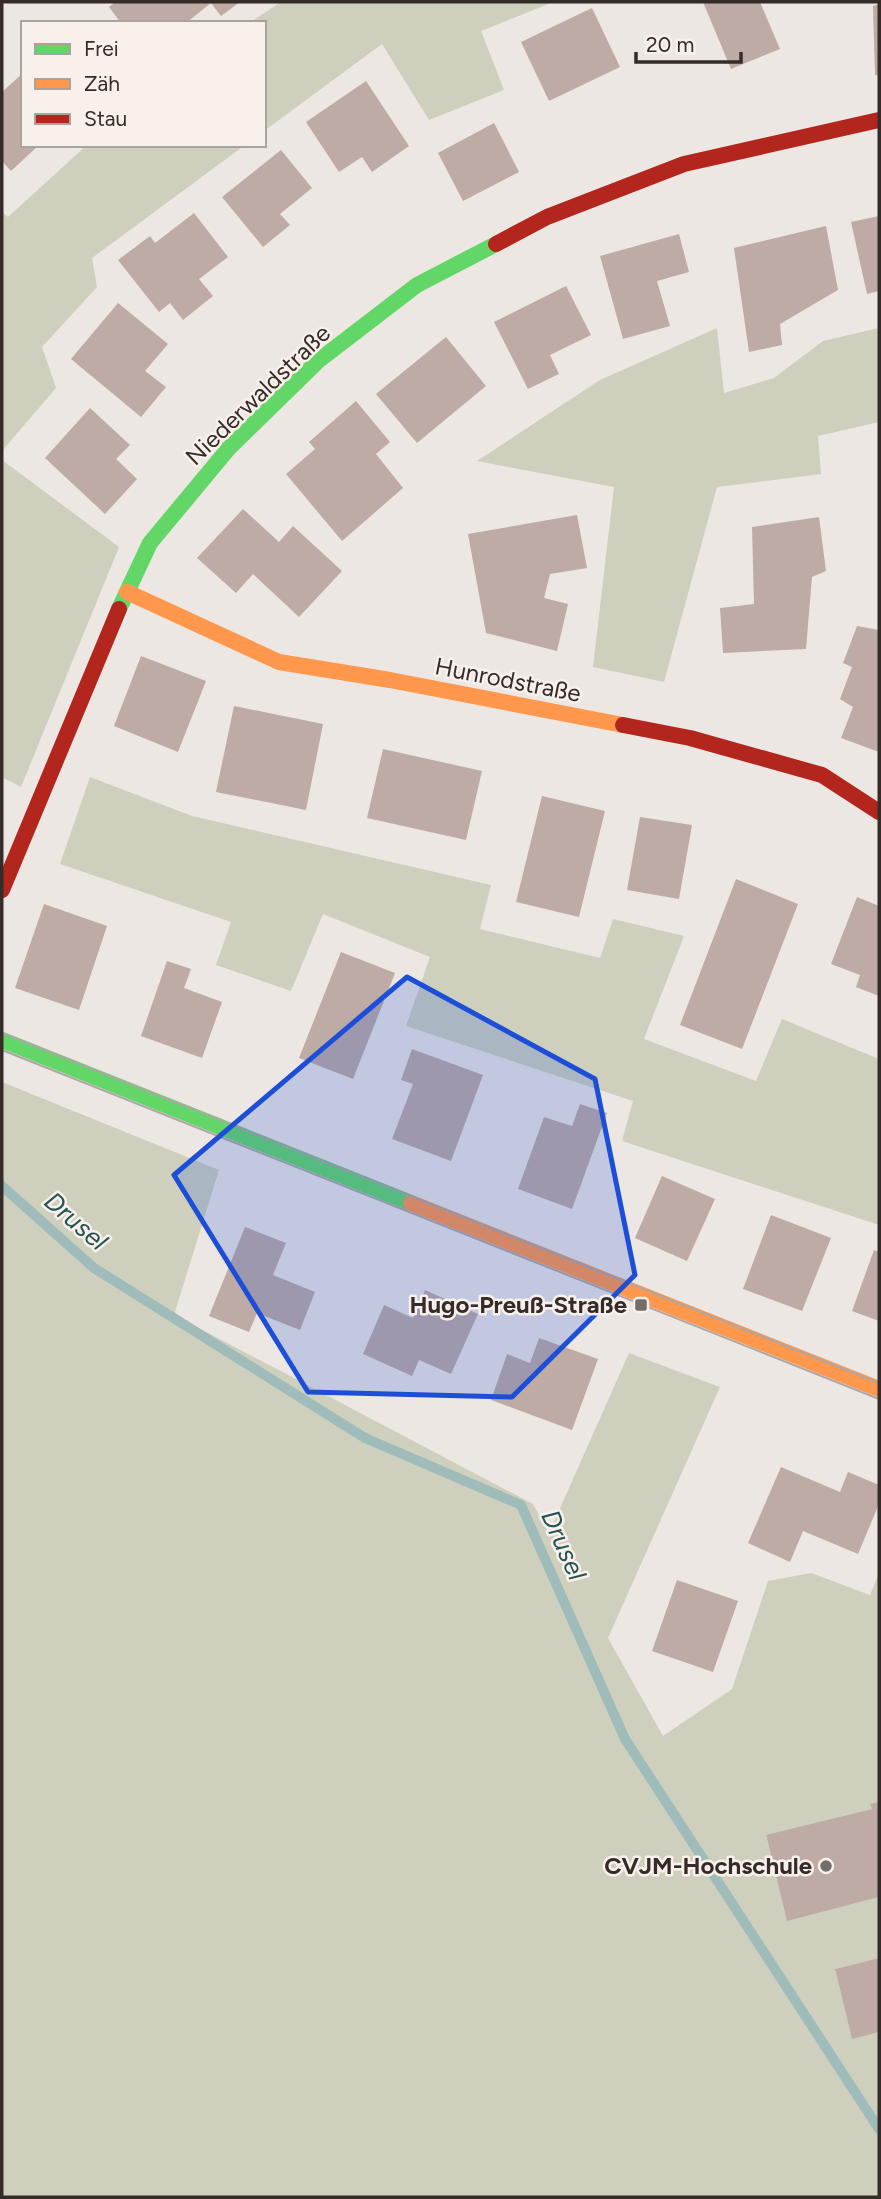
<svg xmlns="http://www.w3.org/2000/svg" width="881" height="2199" viewBox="0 0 881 2199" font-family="Figtree,sans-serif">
<rect width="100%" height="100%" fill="#ece7e2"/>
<g fill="#ced0bd">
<path d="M 281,2 L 553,2 L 481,31 L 504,90 L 429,120 L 382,44 L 264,131 L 264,23 L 249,23 Z"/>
<path d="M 87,145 L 245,145 L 92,258 L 97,287 L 42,347 L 56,388 L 2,451 L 2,212 L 8,217 Z"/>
<path d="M 717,328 L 724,393 L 774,378 L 823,341 L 879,328 L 879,422 L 818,436 L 821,474 L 717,487 L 664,682 L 593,667 L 614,487 L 477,461 L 600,380 Z"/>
<path d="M 2,460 L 119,547 L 21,787 L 2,777 Z"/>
<path d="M 90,777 L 192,816 L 491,885 L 480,929 L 600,958 L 613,919 L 684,936 L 644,1039 L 756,1081 L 782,1019 L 879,1059 L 879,1225 L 622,1141 L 633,1101 L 406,1026 L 430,957 L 323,914 L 291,991 L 216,965 L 231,922 L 60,864 Z"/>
<path d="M 2,1082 L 219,1170 L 174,1315 L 533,1504 L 549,1533 L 629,1353 L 720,1387 L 608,1638 L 663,1736 L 732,1689 L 768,1581 L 811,1573 L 870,1595 L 879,1573 L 879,1802 L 871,1804 L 872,1809 L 766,1836 L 787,1920 L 879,1897 L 879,1958 L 835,1969 L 852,2038 L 879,2032 L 879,2197 L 2,2197 Z"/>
</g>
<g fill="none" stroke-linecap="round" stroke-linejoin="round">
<path stroke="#a0bcba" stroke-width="10" d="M 2,1186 L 94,1268 L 365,1438 L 521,1505 L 625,1739 L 879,2129"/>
</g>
<g fill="#beaba5">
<path d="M 115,2 L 240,2 L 221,16 L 211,3 L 186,23 L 121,23 L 109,7 Z"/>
<path d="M 703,2 L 760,2 L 780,49 L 731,69 Z"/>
<path d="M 879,4 L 879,75 L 875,75 L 873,6 Z"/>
<path d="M 592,8 L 620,67 L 549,101 L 521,42 Z"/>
<path d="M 23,73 L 23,145 L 39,145 L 11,171 L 2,161 L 2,92 Z"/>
<path d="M 366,81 L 409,146 L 372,172 L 362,157 L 339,172 L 306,122 Z"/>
<path d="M 494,123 L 519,172 L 463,201 L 438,153 Z"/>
<path d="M 281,150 L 312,188 L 280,214 L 290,225 L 263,247 L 222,197 Z"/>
<path d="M 194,213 L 228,257 L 199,279 L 213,296 L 183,320 L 170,303 L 159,312 L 118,260 L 150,236 L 155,243 Z"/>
<path d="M 879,216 L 879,291 L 867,294 L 851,222 Z"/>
<path d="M 826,226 L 838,290 L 780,324 L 782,345 L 749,352 L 734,248 Z"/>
<path d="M 679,234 L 689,272 L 657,281 L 670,326 L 623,339 L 600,256 Z"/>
<path d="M 566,286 L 591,335 L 550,355 L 559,374 L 528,389 L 494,322 Z"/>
<path d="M 118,303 L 168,344 L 145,371 L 166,387 L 141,417 L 71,359 Z"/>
<path d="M 446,337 L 486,386 L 417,443 L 376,394 Z"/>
<path d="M 356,401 L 390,442 L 376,454 L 403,488 L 342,541 L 286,474 L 315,449 L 309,442 Z"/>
<path d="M 90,408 L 130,445 L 116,459 L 137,479 L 105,514 L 45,458 Z"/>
<path d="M 243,509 L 279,542 L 293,526 L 342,571 L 299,617 L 253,574 L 236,593 L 197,558 Z"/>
<path d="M 577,515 L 587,568 L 550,574 L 544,598 L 568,604 L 557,651 L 486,633 L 468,534 Z"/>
<path d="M 819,517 L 826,571 L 812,577 L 806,649 L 723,653 L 720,608 L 754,604 L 752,527 Z"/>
<path d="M 857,626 L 879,630 L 879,752 L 841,738 L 853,707 L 840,699 L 852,667 L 843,663 Z"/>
<path d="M 141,656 L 206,681 L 178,752 L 114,726 Z"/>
<path d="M 234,706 L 323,724 L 306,810 L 216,792 Z"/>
<path d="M 383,749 L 482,771 L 466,840 L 367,818 Z"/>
<path d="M 542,796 L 605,811 L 579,917 L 516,902 Z"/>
<path d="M 640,817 L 692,825 L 679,899 L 627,890 Z"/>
<path d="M 736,879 L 798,904 L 742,1049 L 680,1025 Z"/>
<path d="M 857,897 L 879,906 L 879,996 L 856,987 L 860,975 L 831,964 Z"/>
<path d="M 44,904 L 107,926 L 79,1010 L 15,988 Z"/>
<path d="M 341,952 L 395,973 L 353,1079 L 299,1058 Z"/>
<path d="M 167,961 L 191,969 L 184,988 L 222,1002 L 202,1058 L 141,1036 Z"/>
<path d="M 412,1049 L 483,1075 L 451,1161 L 392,1139 L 413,1084 L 401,1080 Z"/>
<path d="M 580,1104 L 607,1113 L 572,1209 L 518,1189 L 544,1117 L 572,1126 Z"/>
<path d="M 662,1176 L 715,1199 L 687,1261 L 635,1238 Z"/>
<path d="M 771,1215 L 831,1238 L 802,1311 L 743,1289 Z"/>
<path d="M 245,1227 L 286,1243 L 273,1275 L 315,1292 L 300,1330 L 257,1313 L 249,1332 L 209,1316 Z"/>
<path d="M 874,1250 L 879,1252 L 879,1321 L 852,1311 Z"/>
<path d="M 425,1290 L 478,1314 L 451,1374 L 419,1360 L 412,1376 L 363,1354 L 384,1305 L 413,1318 Z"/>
<path d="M 539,1338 L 598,1359 L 572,1430 L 491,1400 L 507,1354 L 530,1363 Z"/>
<path d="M 781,1467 L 840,1492 L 848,1472 L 879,1485 L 879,1504 L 858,1554 L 803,1531 L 790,1562 L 748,1543 Z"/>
<path d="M 677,1580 L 738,1601 L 713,1672 L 652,1651 Z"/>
<path d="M 879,1802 L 879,1897 L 787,1921 L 766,1835 L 872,1809 L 870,1804 Z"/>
<path d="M 879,1958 L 879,2032 L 852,2039 L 835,1969 Z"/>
</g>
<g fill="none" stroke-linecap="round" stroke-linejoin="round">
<g stroke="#63d668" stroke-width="16">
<path d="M 119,609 L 150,543 L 229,448 L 318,361 L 417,285 L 496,244"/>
<path d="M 2,1040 L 411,1203"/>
</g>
<g stroke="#ff974d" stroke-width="16">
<path d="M 127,592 L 279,662 L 390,680 L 623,725"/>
<path d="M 411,1203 L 879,1389"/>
</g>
<g stroke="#b3261e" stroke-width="16">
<path d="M 496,244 L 547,217 L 684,164 L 879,120"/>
<path d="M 623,725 L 690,738 L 822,775 L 879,812"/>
<path d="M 2,890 L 119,609"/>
</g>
<g stroke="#ada8a5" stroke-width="2">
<path d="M 2,1033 L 879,1383"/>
<path d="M 2,1050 L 879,1399"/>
</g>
</g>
<path fill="#1d4ed8" fill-opacity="0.2" stroke="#1d4ed8" stroke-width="5" stroke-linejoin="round" d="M 407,977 L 595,1079 L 635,1275 L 512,1397 L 308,1392 L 174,1175 Z"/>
<g fill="#756d6a" stroke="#f8f0ea" stroke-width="2.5">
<rect x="634" y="1298" width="14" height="14" rx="3.5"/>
<circle cx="826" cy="1866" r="7"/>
</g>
<g text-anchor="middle" stroke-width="5" stroke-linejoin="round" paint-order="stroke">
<g font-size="24" fill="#352c29" stroke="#f8f0ea">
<text transform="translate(258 395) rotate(-44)" y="8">Niederwaldstraße</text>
<text transform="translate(508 680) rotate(11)" y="8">Hunrodstraße</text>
</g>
<g font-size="24" font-weight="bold" fill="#352c29" stroke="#f8f0ea" text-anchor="end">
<text x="627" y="1313">Hugo-Preuß-Straße</text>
<text x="812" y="1874">CVJM-Hochschule</text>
</g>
<g font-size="26" font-style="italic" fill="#235353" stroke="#f8f0ea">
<text transform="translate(76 1221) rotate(41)" y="9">Drusel</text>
<text transform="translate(564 1545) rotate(66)" y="9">Drusel</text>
</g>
</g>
<rect width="881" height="2199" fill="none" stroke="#352c29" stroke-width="7"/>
<rect x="21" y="21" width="245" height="126" fill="#f8f0ea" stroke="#aaa29d" stroke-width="2"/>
<rect x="35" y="44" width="35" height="10" fill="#63d668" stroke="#aaa29d" stroke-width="2"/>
<text x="84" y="56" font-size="21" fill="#352c29">Frei</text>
<rect x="35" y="79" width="35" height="10" fill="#ff974d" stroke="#aaa29d" stroke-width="2"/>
<text x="84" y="91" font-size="21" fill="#352c29">Zäh</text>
<rect x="35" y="114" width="35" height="10" fill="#b3261e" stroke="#aaa29d" stroke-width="2"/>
<text x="84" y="126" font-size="21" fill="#352c29">Stau</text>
<path d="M636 52v10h105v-10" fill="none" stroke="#352c29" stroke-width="3.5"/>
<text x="646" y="52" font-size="21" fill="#352c29" stroke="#f8f0ea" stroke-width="5" paint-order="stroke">20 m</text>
</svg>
